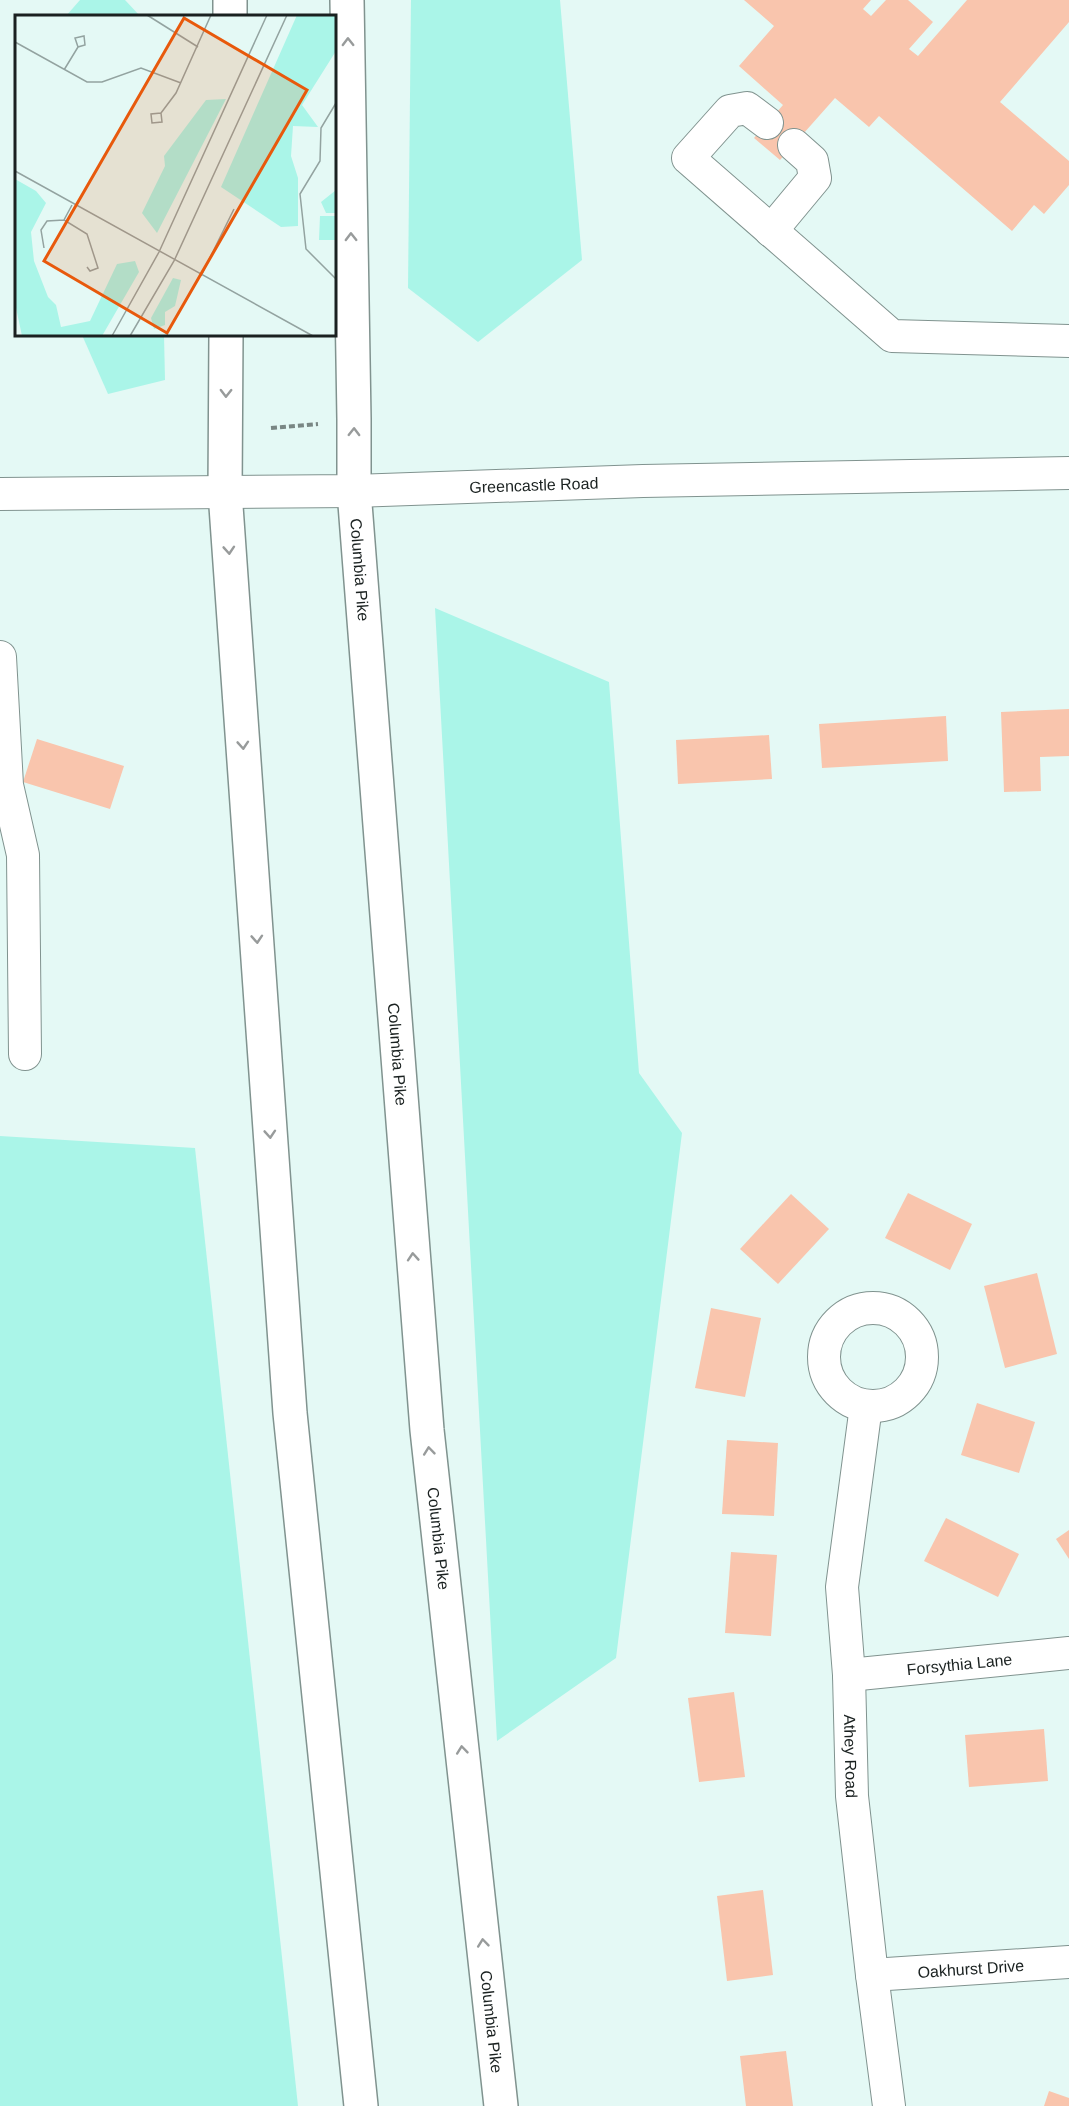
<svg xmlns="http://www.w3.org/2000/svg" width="1069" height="2106" viewBox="0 0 1069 2106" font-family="Helvetica,sans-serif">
<rect width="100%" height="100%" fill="#e4f9f5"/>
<g fill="#aaf5e8">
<path d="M 80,0 L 125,0 L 140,16 L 66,16 Z"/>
<path d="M 411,0 L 560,0 L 582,260 L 478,342 L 408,288 Z"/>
<path d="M 82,335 L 164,335 L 165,380 L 108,394 Z"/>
<path d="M 435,608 L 609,682 L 639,1073 L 682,1133 L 616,1658 L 497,1741 Z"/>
<path d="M 0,1136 L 195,1148 L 298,2106 L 0,2106 Z"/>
</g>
<g fill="#f9c5ad">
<path d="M 744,0 L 871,0 L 863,9 L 871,16 L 886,0 L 908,0 L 933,22 L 909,49 L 918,56 L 967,0 L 1069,0 L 1069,22 L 1000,102 L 1069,161 L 1069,185 L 1044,214 L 1034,205 L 1012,231 L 879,116 L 869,127 L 835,98 L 780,160 L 754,138 L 783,105 L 739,66 L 774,26 Z"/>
<path d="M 1069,709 L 1069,756 L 1040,757 L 1041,791 L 1004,792 L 1001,712 Z"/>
<path d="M 946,716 L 948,761 L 822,768 L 819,724 Z"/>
<path d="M 769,735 L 772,779 L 678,784 L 676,740 Z"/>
<path d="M 37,739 L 124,766 L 110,809 L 23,782 Z"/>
<path d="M 908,1193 L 972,1224 L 950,1270 L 885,1238 Z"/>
<path d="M 791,1194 L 829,1229 L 778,1284 L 740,1249 Z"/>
<path d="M 1037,1273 L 1057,1354 L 1005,1368 L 984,1286 Z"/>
<path d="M 711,1308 L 761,1318 L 745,1397 L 695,1388 Z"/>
<path d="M 977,1403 L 1035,1422 L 1019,1473 L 961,1455 Z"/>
<path d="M 727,1440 L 778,1443 L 774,1516 L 722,1514 Z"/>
<path d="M 946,1518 L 1019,1554 L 998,1597 L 924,1561 Z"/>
<path d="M 1069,1530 L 1069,1559 L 1056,1539 Z"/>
<path d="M 731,1552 L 777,1555 L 771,1636 L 725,1633 Z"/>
<path d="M 734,1692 L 745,1777 L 699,1782 L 688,1698 Z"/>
<path d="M 1044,1729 L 1048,1781 L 969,1787 L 965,1735 Z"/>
<path d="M 763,1890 L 773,1975 L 727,1981 L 717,1896 Z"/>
<path d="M 786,2051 L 793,2106 L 746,2106 L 740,2056 Z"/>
<path d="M 1049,2091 L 1069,2098 L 1069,2106 L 1044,2106 Z"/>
</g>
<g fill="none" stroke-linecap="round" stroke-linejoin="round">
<g stroke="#80938f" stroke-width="34">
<g id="minor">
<path d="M 767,123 L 747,108 L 730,111 L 688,158 L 892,336 L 1069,341"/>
<path d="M 771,231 L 815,178 L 812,161 L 794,145"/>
<path id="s1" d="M 0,494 L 354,491 L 643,481 L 1069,473"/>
<path d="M 0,657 L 7,785 L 23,855 L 25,1054"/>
<circle cx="873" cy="1357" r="49"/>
<path id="s2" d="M 866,1406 L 842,1587 L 849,1675 L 852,1796 L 872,1975 L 889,2106"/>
<path id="s3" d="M 849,1675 L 1069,1653"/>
<path id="s4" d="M 872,1975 L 1069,1962"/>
</g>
</g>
<g stroke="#80938f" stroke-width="36">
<g id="highway">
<path id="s5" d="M 347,0 L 354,419 L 354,491 L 427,1430 L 501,2106"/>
<path d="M 230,16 L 230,0"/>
<path d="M 226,334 L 225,492 L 290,1413 L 361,2106"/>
</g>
</g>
<path stroke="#798784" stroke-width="4" stroke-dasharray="6 3" stroke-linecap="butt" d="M 271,428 L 318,424"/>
<use href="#minor" stroke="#fff" stroke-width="32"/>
<use href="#highway" stroke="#fff" stroke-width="33"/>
</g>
<defs><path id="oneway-chevron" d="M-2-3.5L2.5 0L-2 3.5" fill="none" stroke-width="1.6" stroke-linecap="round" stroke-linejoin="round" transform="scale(1.5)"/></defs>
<g stroke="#989b9b">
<use href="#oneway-chevron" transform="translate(348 42) rotate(-91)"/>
<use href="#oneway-chevron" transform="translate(351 237) rotate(-91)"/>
<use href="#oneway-chevron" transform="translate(226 393) rotate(91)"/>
<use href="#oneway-chevron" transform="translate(354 432) rotate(-89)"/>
<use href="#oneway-chevron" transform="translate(229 550) rotate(86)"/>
<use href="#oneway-chevron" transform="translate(243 745) rotate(86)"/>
<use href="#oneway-chevron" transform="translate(257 939) rotate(86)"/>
<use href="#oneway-chevron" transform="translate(270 1134) rotate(86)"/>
<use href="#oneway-chevron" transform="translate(413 1257) rotate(-94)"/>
<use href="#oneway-chevron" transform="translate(429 1451) rotate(-96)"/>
<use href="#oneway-chevron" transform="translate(462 1750) rotate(-96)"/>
<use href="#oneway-chevron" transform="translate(483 1943) rotate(-96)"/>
</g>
<g text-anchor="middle" stroke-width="6" stroke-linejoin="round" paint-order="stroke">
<g font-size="16" fill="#1a2120" stroke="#e4f9f5">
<text dy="6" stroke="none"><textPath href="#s1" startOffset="534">Greencastle Road</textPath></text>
<text dy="6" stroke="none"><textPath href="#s5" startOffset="570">Columbia Pike</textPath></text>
<text dy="6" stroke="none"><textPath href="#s5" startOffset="1056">Columbia Pike</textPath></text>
<text dy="6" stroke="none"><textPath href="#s5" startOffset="1542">Columbia Pike</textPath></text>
<text dy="6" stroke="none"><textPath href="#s3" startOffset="111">Forsythia Lane</textPath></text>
<text dy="6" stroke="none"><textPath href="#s2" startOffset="352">Athey Road</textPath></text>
<text dy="6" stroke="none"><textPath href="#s4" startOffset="99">Oakhurst Drive</textPath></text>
<text dy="6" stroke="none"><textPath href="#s5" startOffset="2028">Columbia Pike</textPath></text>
</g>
</g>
<g transform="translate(15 15)">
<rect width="321" height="321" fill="#e4f9f5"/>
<path d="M 282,0 L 321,0 L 321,36 L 287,90 L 303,112 L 278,111 L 276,141 L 283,163 L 283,211 L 266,212 L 206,172 ZM 211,84 L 142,218 L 127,198 L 150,151 L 149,141 L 191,85 ZM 0,164 L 21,176 L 31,188 L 16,217 L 19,246 L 33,282 L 41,290 L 46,312 L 75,306 L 102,249 L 120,246 L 124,257 L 87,321 L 7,321 L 0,288 ZM 321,175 L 321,198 L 311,198 L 306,187 ZM 305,201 L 321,201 L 321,225 L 304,225 ZM 158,263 L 166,265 L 160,291 L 150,297 L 150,310 L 139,314 L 136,303 Z" fill="#aaf5e8"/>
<path fill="none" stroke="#93a3a0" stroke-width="1.5" d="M 132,0 L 183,32M 0,27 L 72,67 L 87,67 L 126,53 L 166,68M 49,55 L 63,32 L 70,30 L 69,21 L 60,23 L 63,32M 321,88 L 306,113 L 305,146 L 285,179 L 291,234 L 321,264M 146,98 L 136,99 L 137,108 L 147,107 L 146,98 L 161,78 L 196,0M 0,156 L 298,321M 57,190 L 49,205 L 72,219 L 83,253 L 75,256 L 72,252M 29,233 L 26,215 L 32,206 L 49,205M 186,261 L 219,194M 97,321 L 144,237 L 252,0M 115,321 L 159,246 L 272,0"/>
<path fill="#e8590c" fill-opacity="0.15" stroke="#e8590c" stroke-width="3" d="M 169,3 L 292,75 L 152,318 L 29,246 Z"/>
<rect width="321" height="321" fill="none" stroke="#1a2120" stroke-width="3"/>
</g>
</svg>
